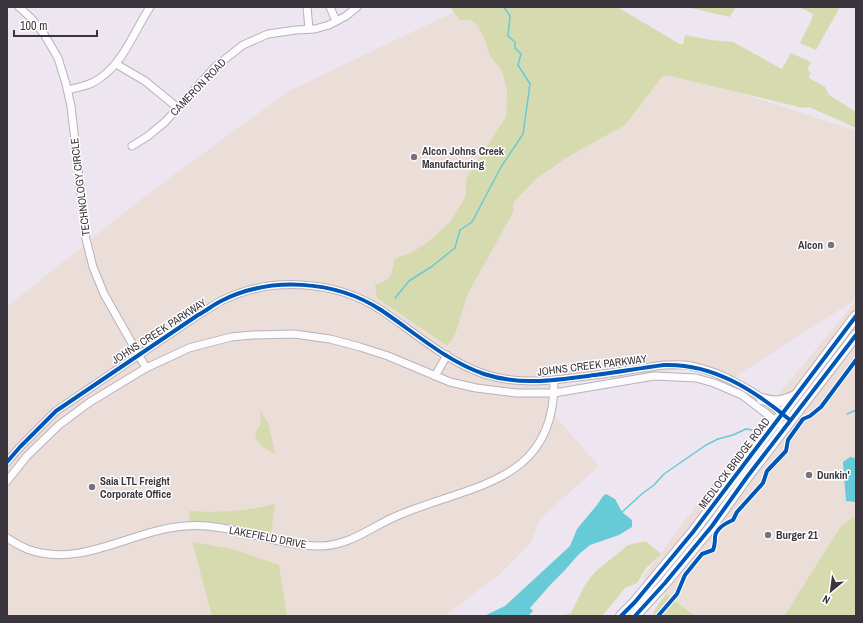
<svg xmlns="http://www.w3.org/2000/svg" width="863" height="623" viewBox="0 0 863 623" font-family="'Archivo Narrow',sans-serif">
<rect width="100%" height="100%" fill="#ede5f0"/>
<g fill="#ebded9">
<path d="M 456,11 L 684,74 L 856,131 L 856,299 L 730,380 L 686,368 L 645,375 L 549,384 L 548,408 L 599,466 L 540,519 L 531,542 L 500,574 L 445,616 L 7,616 L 7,307 L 144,197 L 287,92 Z"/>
<path d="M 856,301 L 856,516 L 841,526 L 784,616 L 695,616 L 643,577 L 781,391 Z"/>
</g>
<g fill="#d6dbaf">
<path d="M 450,7 L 617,7 L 680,44 L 683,44 L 685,35 L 711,40 L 733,42 L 782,69 L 791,53 L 811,62 L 807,70 L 811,72 L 809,78 L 825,87 L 829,95 L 856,112 L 856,128 L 809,107 L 803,108 L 666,75 L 662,77 L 625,125 L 566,158 L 535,180 L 514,202 L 513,213 L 468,293 L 455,335 L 447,346 L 377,298 L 375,284 C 392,281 392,274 394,259 L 411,253 L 428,242 L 450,222 L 466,196 L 466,179 L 506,117 L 507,90 L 502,71 L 490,56 L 486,43 L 478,26 L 470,20 L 460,20 Z"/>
<path d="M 686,7 L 736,7 L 730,17 Z"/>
<path d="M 799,7 L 840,7 L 816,50 L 800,43 L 811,21 L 813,14 Z"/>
<path d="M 260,409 L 269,425 L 275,454 L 261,446 L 255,438 L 257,429 L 261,424 Z"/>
<path d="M 275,504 L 271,534 L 222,523 L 190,522 L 189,511 C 219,513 246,511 275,504 Z"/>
<path d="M 856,516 L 856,616 L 784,616 L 841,526 Z"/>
<path d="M 646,541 L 661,554 L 646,568 L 637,583 L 625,588 L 602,616 L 560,616 L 571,613 L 585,585 L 595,572 L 628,545 Z"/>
<path d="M 192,542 L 233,549 L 279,565 L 287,616 L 212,616 Z"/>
<path d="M 666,594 L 695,616 L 653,616 L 655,609 Z"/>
</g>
<g fill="#66cad7">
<path d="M 850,457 L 856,458 L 856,502 L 846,501 L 843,462 Z"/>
<path d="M 606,494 L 615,499 L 622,512 L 632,520 L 632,527 L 619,535 L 590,545 L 578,555 L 565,570 L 551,584 L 530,608 L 533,611 L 528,616 L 484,616 L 505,606 L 570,546 L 577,529 L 597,505 L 603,496 Z"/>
</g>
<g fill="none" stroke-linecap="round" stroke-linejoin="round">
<g stroke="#66cad7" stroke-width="1.5">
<path d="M 395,298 L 409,281 L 431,267 L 455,248 L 460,230 L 472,222 L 501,167 L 523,134 L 530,84 L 518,65 L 521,54 L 515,48 L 515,42 L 508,36 L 510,16 L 504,7"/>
<path d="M 847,414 L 856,410"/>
<path d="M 622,512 L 643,493 L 654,485 L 664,474 L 706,445 L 718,439 L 733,435 L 746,429 L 759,431"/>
</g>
<g stroke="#b9b2bb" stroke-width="9">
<g id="minor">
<path d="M 19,7 L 31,18 L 44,34 L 58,58 L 66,84 L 71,106 L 86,239 L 93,267 L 104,294 L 146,368"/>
<path d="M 307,7 L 309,29"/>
<path d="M 330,7 L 336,21"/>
<path d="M 116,64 L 145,81 L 178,108"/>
<path d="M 68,90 C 76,88 85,86 92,83 C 122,68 133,33 150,7"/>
<path d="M 132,146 L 148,136 L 165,122 L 215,67 L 243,45 L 268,34 L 296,30 L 315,29 L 329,25 L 346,16 L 357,7"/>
<path d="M 435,376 L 447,355"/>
<path d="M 7,462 L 20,447 L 56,411 L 198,315 C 206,311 213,305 221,301 C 270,276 335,280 381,310 C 414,332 446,361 484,374 C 520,386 557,380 595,375 C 618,372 641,368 664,365 C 673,365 682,364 691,366 C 724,372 760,395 786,416"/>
<path d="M 7,481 L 27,456 L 59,425 L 90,402 L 146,368 L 189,348 L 231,337 L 252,335 L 294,334 L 330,339 L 360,347 L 388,356 L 450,382 L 476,388 L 516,393 L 554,393 L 654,376 L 696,378 L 714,383 L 742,395 L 780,424"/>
<path d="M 7,538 C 13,542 20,546 27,549 C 81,569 131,530 185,526 C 230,522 274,546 320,546 C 350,546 372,526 399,515 C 473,484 555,483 554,381"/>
</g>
</g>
<g stroke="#b9b2bb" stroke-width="12">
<g id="highway">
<path d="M 762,399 C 776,403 782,402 795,396"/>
<path d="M 621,616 L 635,602 L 693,532 L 856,316"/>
<path d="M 635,616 L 665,583 L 712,526 L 747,477 L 856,335"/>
</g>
</g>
<use href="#minor" stroke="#fcfbfd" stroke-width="7"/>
<use href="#highway" stroke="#fcfbfd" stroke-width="10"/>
<g stroke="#fff" stroke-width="6">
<g id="cycleway">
<path d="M 7,462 L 20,447 L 56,411 L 198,315 C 206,311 213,305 221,301 C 270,276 335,280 381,310 C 414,332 446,361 484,374 C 520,386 557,380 595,375 C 618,372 641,368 664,365 C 712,363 754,390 790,420"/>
<path d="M 621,616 L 635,602 L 693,532 L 856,316"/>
<path d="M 635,616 L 665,583 L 712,526 L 747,477 L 856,335"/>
<path d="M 658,616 L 677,594 L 685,575 L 702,554 L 713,550 C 715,545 715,542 715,537 C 716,528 726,523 733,520 L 737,512 L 763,483 L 767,471 L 786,451 L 788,440 L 803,419 L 810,416 L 821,407 L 856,360"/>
</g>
</g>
<use href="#cycleway" stroke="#0057b8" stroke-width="4"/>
</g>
<g fill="#79727b" stroke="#fff" stroke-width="1.5">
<circle cx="414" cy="157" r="4"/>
<circle cx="831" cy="245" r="4"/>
<circle cx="809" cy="475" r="4"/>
<circle cx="92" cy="487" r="4"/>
<circle cx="768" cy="535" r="4"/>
</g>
<g text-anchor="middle" stroke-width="3" stroke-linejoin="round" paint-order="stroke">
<g font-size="11" fill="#3a343c" stroke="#fff">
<text transform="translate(198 87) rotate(-46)" y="4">CAMERON ROAD</text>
<text transform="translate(80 187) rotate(-97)" y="4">TECHNOLOGY CIRCLE</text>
<text transform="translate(159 331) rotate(-33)" y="4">JOHNS CREEK PARKWAY</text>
<text transform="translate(592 365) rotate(-7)" y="4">JOHNS CREEK PARKWAY</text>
<text transform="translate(734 463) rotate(-53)" y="4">MEDLOCK BRIDGE ROAD</text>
<text transform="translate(268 537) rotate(11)" y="4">LAKEFIELD DRIVE</text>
</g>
<g font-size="11" font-weight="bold" fill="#3a343c" stroke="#fff" text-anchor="start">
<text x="422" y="155">Alcon Johns Creek<tspan x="422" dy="13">Manufacturing</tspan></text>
<text x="823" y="249" text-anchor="end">Alcon</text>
<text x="817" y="479">Dunkin'</text>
<text x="100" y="485">Saia LTL Freight<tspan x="100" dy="13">Corporate Office</tspan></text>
<text x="776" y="539">Burger 21</text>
</g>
</g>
<rect width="863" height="623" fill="none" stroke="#3a343c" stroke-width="16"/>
<g transform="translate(831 591) rotate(209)" stroke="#ffffff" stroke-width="3" paint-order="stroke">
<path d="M0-3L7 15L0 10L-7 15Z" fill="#3a343c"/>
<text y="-6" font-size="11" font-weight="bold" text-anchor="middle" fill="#3a343c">N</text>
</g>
<path d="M14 30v6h83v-6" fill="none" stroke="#3a343c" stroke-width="2"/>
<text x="20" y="30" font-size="12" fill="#3a343c" stroke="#ffffff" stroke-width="3" paint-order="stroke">100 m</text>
</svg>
